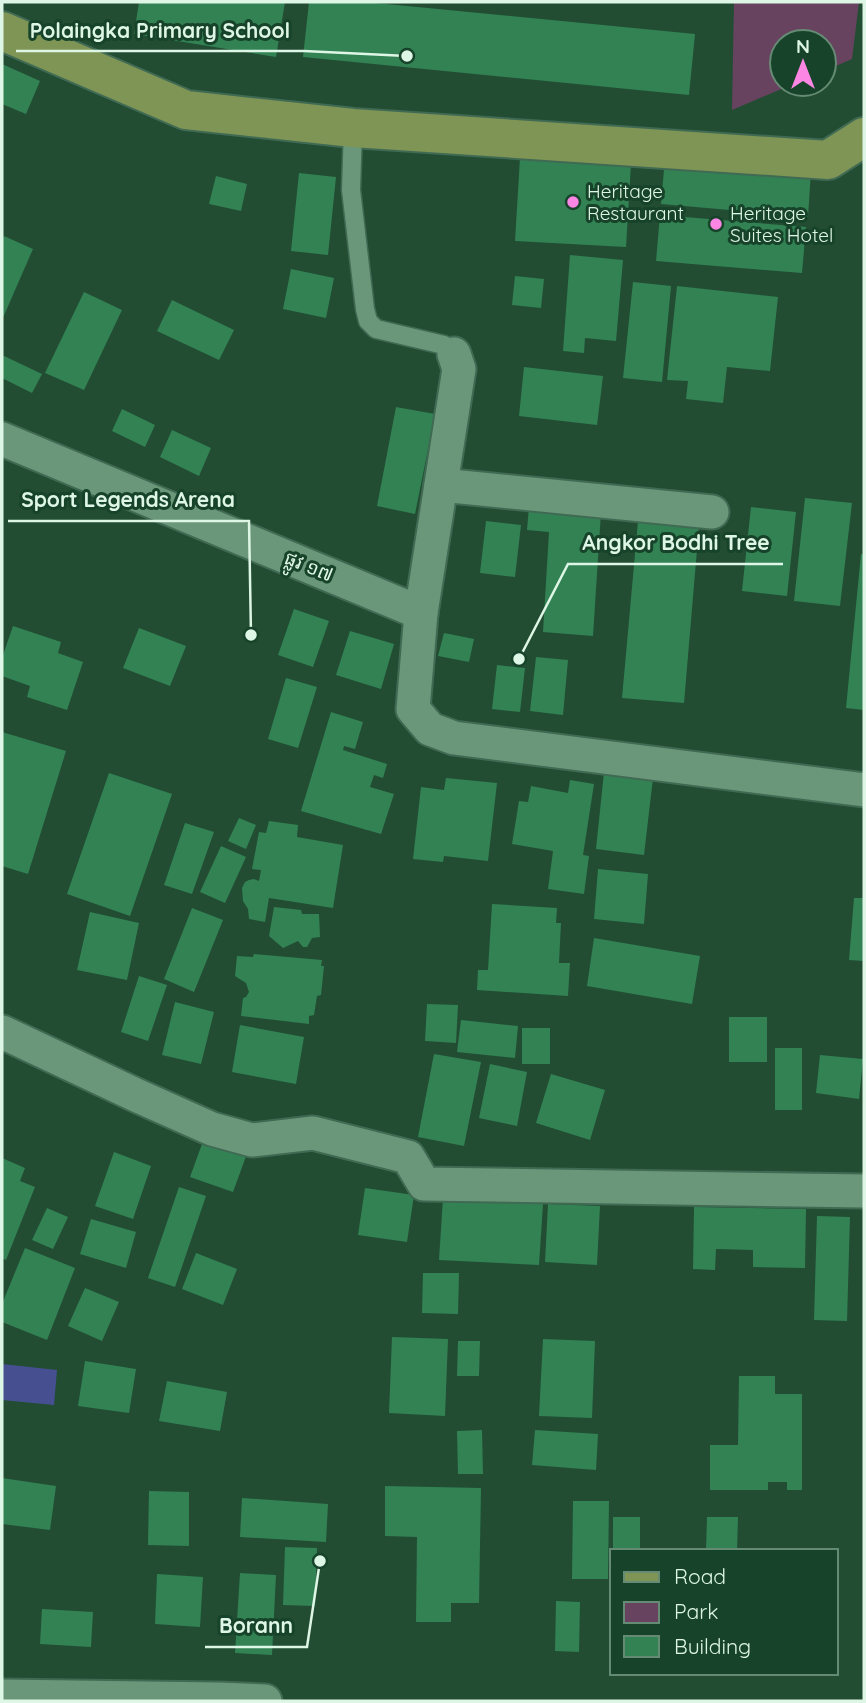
<svg xmlns="http://www.w3.org/2000/svg" width="866" height="1703" viewBox="0 0 866 1703" font-family="Quicksand,'Noto Sans Khmer',sans-serif">
<rect width="100%" height="100%" fill="#224d33"/>
<path fill="#684360" d="M 734,2 L 859,2 L 852,59 L 824,71 L 824,42 L 782,42 L 782,84 L 793,84 L 732,110 Z"/>
<path fill="#465091" d="M 2,1364 L 57,1370 L 54,1405 L 2,1400 Z"/>
<g fill="#328254">
<path d="M 139,2 L 285,2 L 276,57 L 134,34 Z"/>
<path d="M 309,2 L 366,2 L 695,34 L 689,95 L 303,57 Z"/>
<path d="M 2,64 L 40,81 L 26,114 L 2,104 Z"/>
<path d="M 520,158 L 631,164 L 626,247 L 515,241 Z"/>
<path d="M 665,158 L 811,171 L 808,217 L 661,204 Z"/>
<path d="M 299,173 L 336,177 L 328,255 L 291,251 Z"/>
<path d="M 216,176 L 247,184 L 241,211 L 209,204 Z"/>
<path d="M 660,215 L 806,227 L 802,273 L 656,261 Z"/>
<path d="M 4,236 L 33,249 L 2,320 L 2,241 Z"/>
<path d="M 570,255 L 623,260 L 616,341 L 585,338 L 584,353 L 563,351 Z"/>
<path d="M 291,269 L 334,278 L 326,318 L 283,309 Z"/>
<path d="M 515,276 L 544,279 L 541,308 L 512,305 Z"/>
<path d="M 633,282 L 671,286 L 662,382 L 623,378 Z"/>
<path d="M 677,286 L 778,297 L 770,371 L 727,367 L 723,403 L 686,399 L 688,381 L 667,380 Z"/>
<path d="M 84,292 L 122,310 L 84,390 L 45,373 Z"/>
<path d="M 172,300 L 234,330 L 219,360 L 157,331 Z"/>
<path d="M 2,355 L 42,374 L 32,393 L 2,378 Z"/>
<path d="M 524,367 L 603,376 L 597,425 L 519,416 Z"/>
<path d="M 396,407 L 435,414 L 415,514 L 377,506 Z"/>
<path d="M 122,409 L 155,425 L 145,447 L 112,431 Z"/>
<path d="M 172,430 L 211,448 L 199,476 L 160,457 Z"/>
<path d="M 805,498 L 852,503 L 840,606 L 794,601 Z"/>
<path d="M 529,507 L 601,512 L 593,636 L 543,632 L 549,532 L 527,530 Z"/>
<path d="M 751,507 L 796,512 L 787,596 L 742,591 Z"/>
<path d="M 486,521 L 521,525 L 515,577 L 480,573 Z"/>
<path d="M 638,521 L 699,526 L 684,703 L 622,698 Z"/>
<path d="M 861,554 L 864,555 L 864,710 L 846,708 Z"/>
<path d="M 294,609 L 329,621 L 313,667 L 278,655 Z"/>
<path d="M 13,626 L 61,642 L 58,653 L 83,662 L 67,710 L 27,697 L 30,686 L 2,676 L 2,658 Z"/>
<path d="M 139,628 L 186,646 L 170,686 L 123,668 Z"/>
<path d="M 350,631 L 394,644 L 381,689 L 336,675 Z"/>
<path d="M 444,633 L 474,639 L 469,662 L 438,656 Z"/>
<path d="M 536,657 L 568,660 L 563,715 L 530,711 Z"/>
<path d="M 497,665 L 525,668 L 520,712 L 492,709 Z"/>
<path d="M 286,678 L 317,687 L 298,748 L 268,739 Z"/>
<path d="M 331,712 L 363,722 L 355,749 L 344,746 L 343,750 L 387,764 L 383,778 L 374,775 L 370,787 L 394,794 L 381,834 L 301,811 Z"/>
<path d="M 2,732 L 66,751 L 28,874 L 2,866 Z"/>
<path d="M 604,772 L 653,778 L 644,855 L 596,849 Z"/>
<path d="M 109,773 L 172,794 L 130,916 L 67,894 Z"/>
<path d="M 446,778 L 497,783 L 488,861 L 444,856 L 443,862 L 413,859 L 421,787 L 444,790 Z"/>
<path d="M 570,780 L 594,784 L 583,855 L 589,856 L 584,894 L 548,889 L 553,851 L 512,844 L 519,801 L 528,802 L 531,786 L 568,793 Z"/>
<path d="M 239,818 L 256,825 L 246,849 L 228,841 Z"/>
<path d="M 269,821 L 298,825 L 297,837 L 343,845 L 333,908 L 269,898 L 265,922 L 249,919 L 248,909 L 243,901 L 242,888 L 245,882 L 249,880 L 254,879 L 259,881 L 261,870 L 252,869 L 259,832 L 266,833 Z"/>
<path d="M 185,823 L 214,832 L 192,894 L 164,885 Z"/>
<path d="M 221,846 L 246,857 L 225,903 L 200,892 Z"/>
<path d="M 598,869 L 648,874 L 644,924 L 594,919 Z"/>
<path d="M 854,898 L 864,898 L 864,961 L 849,960 Z"/>
<path d="M 492,904 L 557,908 L 556,923 L 561,923 L 559,963 L 570,963 L 568,996 L 477,990 L 478,970 L 488,970 Z"/>
<path d="M 274,907 L 301,910 L 302,914 L 319,914 L 320,937 L 312,938 L 307,947 L 303,947 L 298,941 L 283,948 L 269,936 Z"/>
<path d="M 192,908 L 223,920 L 194,992 L 164,979 Z"/>
<path d="M 90,912 L 139,923 L 127,980 L 77,970 Z"/>
<path d="M 594,938 L 700,956 L 692,1004 L 587,986 Z"/>
<path d="M 254,954 L 322,960 L 321,966 L 324,966 L 321,995 L 317,996 L 314,1015 L 309,1016 L 309,1024 L 241,1016 L 243,998 L 246,997 L 249,992 L 246,983 L 235,976 L 237,956 L 253,957 Z"/>
<path d="M 139,976 L 167,985 L 148,1041 L 121,1032 Z"/>
<path d="M 175,1002 L 214,1012 L 201,1064 L 162,1055 Z"/>
<path d="M 427,1004 L 458,1005 L 456,1043 L 425,1041 Z"/>
<rect x="729" y="1017" width="38" height="45"/>
<path d="M 461,1020 L 518,1026 L 515,1058 L 457,1052 Z"/>
<path d="M 240,1025 L 304,1037 L 296,1084 L 232,1072 Z"/>
<rect x="522" y="1028" width="28" height="36"/>
<rect x="775" y="1048" width="27" height="62"/>
<path d="M 434,1054 L 481,1062 L 464,1146 L 418,1137 Z"/>
<path d="M 820,1055 L 863,1059 L 859,1099 L 816,1093 Z"/>
<path d="M 490,1064 L 527,1072 L 517,1126 L 479,1118 Z"/>
<path d="M 551,1074 L 605,1090 L 590,1140 L 536,1123 Z"/>
<path d="M 206,1133 L 249,1148 L 233,1192 L 190,1177 Z"/>
<path d="M 114,1152 L 151,1166 L 133,1219 L 95,1206 Z"/>
<path d="M 2,1158 L 25,1168 L 20,1181 L 35,1187 L 6,1260 L 2,1258 Z"/>
<path d="M 179,1187 L 206,1196 L 175,1287 L 148,1278 Z"/>
<path d="M 365,1188 L 414,1195 L 407,1242 L 358,1235 Z"/>
<path d="M 443,1198 L 543,1204 L 539,1265 L 439,1260 Z"/>
<path d="M 548,1204 L 600,1206 L 597,1265 L 545,1262 Z"/>
<path d="M 694,1207 L 806,1209 L 805,1268 L 753,1267 L 753,1250 L 716,1249 L 715,1270 L 693,1269 Z"/>
<path d="M 47,1208 L 68,1217 L 53,1249 L 32,1240 Z"/>
<path d="M 817,1216 L 850,1217 L 847,1321 L 814,1320 Z"/>
<path d="M 91,1219 L 136,1232 L 126,1268 L 80,1254 Z"/>
<path d="M 25,1248 L 75,1268 L 47,1340 L 2,1322 L 2,1304 Z"/>
<path d="M 196,1253 L 237,1269 L 223,1305 L 182,1289 Z"/>
<path d="M 423,1273 L 459,1273 L 458,1314 L 422,1313 Z"/>
<path d="M 85,1288 L 119,1302 L 102,1341 L 68,1326 Z"/>
<path d="M 392,1337 L 448,1339 L 445,1416 L 389,1413 Z"/>
<path d="M 543,1339 L 595,1341 L 592,1418 L 539,1416 Z"/>
<path d="M 458,1341 L 480,1341 L 479,1376 L 457,1376 Z"/>
<path d="M 85,1361 L 136,1369 L 129,1413 L 78,1406 Z"/>
<path d="M 739,1376 L 775,1376 L 775,1394 L 802,1394 L 802,1490 L 787,1490 L 787,1482 L 768,1482 L 768,1490 L 710,1490 L 710,1445 L 738,1445 Z"/>
<path d="M 167,1381 L 227,1392 L 220,1431 L 159,1421 Z"/>
<path d="M 482,1430 L 483,1474 L 458,1474 L 457,1431 Z"/>
<path d="M 535,1430 L 598,1434 L 596,1470 L 532,1465 Z"/>
<path d="M 2,1478 L 56,1486 L 50,1530 L 2,1524 Z"/>
<path d="M 385,1486 L 481,1488 L 479,1603 L 451,1603 L 451,1622 L 416,1622 L 417,1537 L 385,1536 Z"/>
<path d="M 149,1491 L 189,1492 L 189,1546 L 148,1545 Z"/>
<path d="M 242,1498 L 328,1504 L 326,1542 L 240,1537 Z"/>
<path d="M 573,1501 L 609,1501 L 608,1579 L 572,1579 Z"/>
<rect x="613" y="1517" width="27" height="34"/>
<path d="M 707,1517 L 738,1517 L 737,1551 L 706,1551 Z"/>
<path d="M 285,1547 L 317,1548 L 315,1606 L 283,1605 Z"/>
<path d="M 240,1573 L 276,1575 L 272,1655 L 235,1653 Z"/>
<path d="M 157,1574 L 203,1577 L 200,1627 L 155,1624 Z"/>
<path d="M 556,1601 L 580,1602 L 579,1652 L 555,1651 Z"/>
<path d="M 42,1609 L 93,1612 L 91,1647 L 40,1644 Z"/>
</g>
<g fill="none" stroke-linecap="round" stroke-linejoin="round">
<g stroke="#406a53" stroke-width="21">
<path id="lane" d="M 353,128 L 351,190 L 365,309 L 368,321 L 376,329 L 444,345 L 454,354"/>
</g>
<g stroke="#406a53" stroke-width="37">
<g id="street">
<path d="M 454,354 L 459,369 L 421,613 L 413,709 L 430,729 L 454,738 L 864,790"/>
<path d="M 2,439 L 421,613"/>
<path d="M 441,485 L 712,512"/>
<path d="M 2,1032 L 138,1096 L 212,1129 L 252,1140 L 313,1133 L 408,1157 L 424,1184 L 864,1191"/>
<path d="M 2,1696 L 218,1699 L 265,1701"/>
</g>
</g>
<g stroke="#406a53" stroke-width="42">
<path id="secondary" d="M 2,31 L 186,110 L 353,128 L 828,160 L 864,137"/>
</g>
<use href="#lane" stroke="#6a9779" stroke-width="18"/>
<use href="#street" stroke="#6a9779" stroke-width="33"/>
<use href="#secondary" stroke="#7e9555" stroke-width="38"/>
</g>
<g fill="#fc86e4" stroke="#164329" stroke-width="2.5">
<circle cx="573" cy="202" r="7"/>
<circle cx="716" cy="224" r="7"/>
</g>
<g text-anchor="middle" stroke-width="6" stroke-linejoin="round" paint-order="stroke">
<g font-size="19" fill="#def6e5" stroke="#164329" text-anchor="start">
<text x="587" y="198">Heritage<tspan x="587" dy="22">Restaurant</tspan></text>
<text x="730" y="220">Heritage<tspan x="730" dy="22">Suites Hotel</tspan></text>
</g>
<g font-size="19" fill="#def6e5" stroke="#164329">
<text transform="translate(309 566) rotate(22)" y="7">ផ្លូវ ១៧</text>
</g>
</g>
<path fill="none" stroke="#def6e5" stroke-width="2.5" d="M407 56L304 51H16M251 635L249 521H8M519 659L568 564H783M320 1561L307 1647H205"/>
<g fill="#def6e5" stroke="#164329" stroke-width="2.5">
<circle cx="407" cy="56" r="7"/>
<circle cx="251" cy="635" r="7"/>
<circle cx="519" cy="659" r="7"/>
<circle cx="320" cy="1561" r="7"/>
</g>
<g font-size="21" text-anchor="middle" font-weight="bold" fill="#def6e5" stroke="#164329" stroke-width="6" stroke-linejoin="round" paint-order="stroke">
<text x="160" y="38">Polaingka Primary School</text>
<text x="128" y="507">Sport Legends Arena</text>
<text x="676" y="550">Angkor Bodhi Tree</text>
<text x="256" y="1633">Borann</text>
</g>
<rect width="866" height="1703" fill="none" stroke="#def6e5" stroke-width="7"/>
<rect x="610" y="1549" width="228" height="126" fill="#164329" stroke="#668b74" stroke-width="2"/>
<rect x="624" y="1572" width="35" height="10" fill="#7e9555" stroke="#668b74" stroke-width="2"/>
<text x="674" y="1584" font-size="21" fill="#def6e5">Road</text>
<rect x="624" y="1602" width="35" height="21" fill="#684360" stroke="#668b74" stroke-width="2"/>
<text x="674" y="1619" font-size="21" fill="#def6e5">Park</text>
<rect x="624" y="1636" width="35" height="21" fill="#328254" stroke="#668b74" stroke-width="2"/>
<text x="674" y="1654" font-size="21" fill="#def6e5">Building</text>
<g transform="translate(803 63)"><circle r="33" fill="#164329" stroke="#668b74" stroke-width="2"/>
<path d="M0-5L12 26L0 18L-12 26Z" fill="#fc86e4"/>
<text y="-10" font-size="19" font-weight="bold" text-anchor="middle" fill="#def6e5">N</text>
</g>
</svg>
